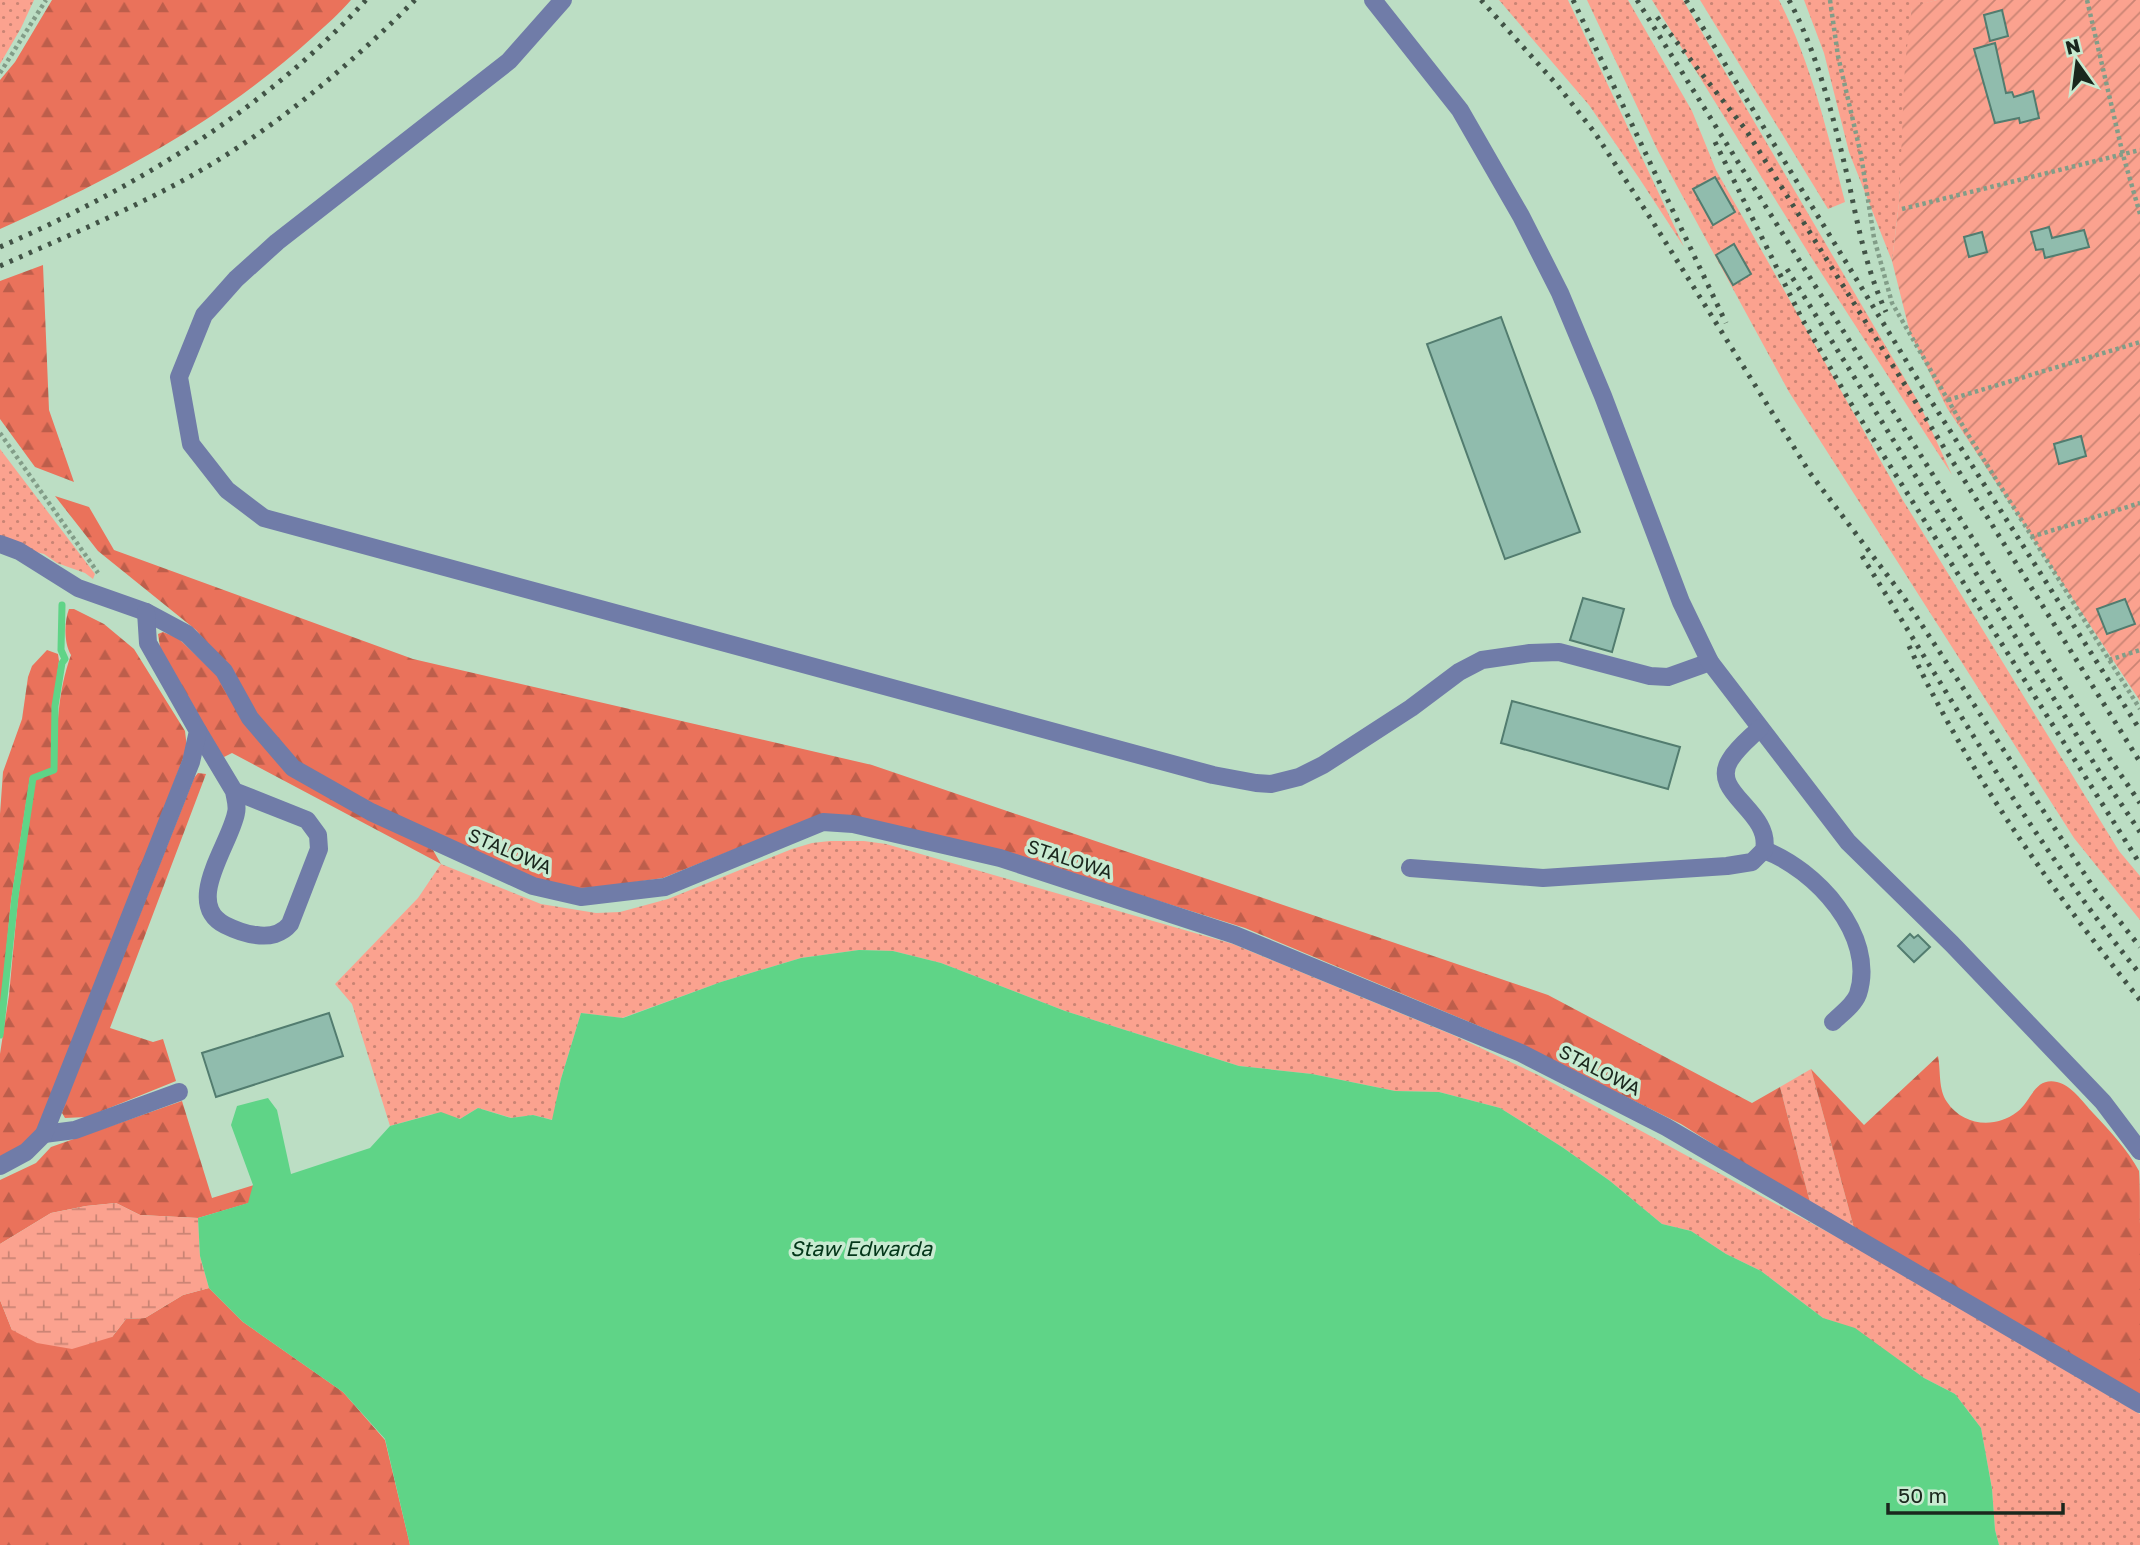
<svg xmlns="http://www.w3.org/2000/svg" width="2140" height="1545" viewBox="0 0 2140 1545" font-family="'Golos Text',sans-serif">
<defs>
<pattern id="grass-dots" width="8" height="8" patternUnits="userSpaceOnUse" patternTransform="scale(1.75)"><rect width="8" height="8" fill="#fba28f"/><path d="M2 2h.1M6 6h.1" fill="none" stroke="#ca8474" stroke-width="1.8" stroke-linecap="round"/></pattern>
<pattern id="forest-firs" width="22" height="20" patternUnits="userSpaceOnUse" patternTransform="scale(1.75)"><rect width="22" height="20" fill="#ea725b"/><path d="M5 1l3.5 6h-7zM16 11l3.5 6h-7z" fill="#bd5e4b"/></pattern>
<pattern id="wetland-marsh" width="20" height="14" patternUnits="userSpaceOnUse" patternTransform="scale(1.75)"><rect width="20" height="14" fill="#fba28f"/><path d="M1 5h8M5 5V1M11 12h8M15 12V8" fill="none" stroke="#ca8474"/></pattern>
<pattern id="garden-furrows" width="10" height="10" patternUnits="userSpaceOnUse" patternTransform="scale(1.75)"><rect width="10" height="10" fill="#fba28f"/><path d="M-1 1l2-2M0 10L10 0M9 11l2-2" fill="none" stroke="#ca8474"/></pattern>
</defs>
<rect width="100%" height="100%" fill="#bcdec4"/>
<g fill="url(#grass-dots)">
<path d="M 0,0 L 34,0 L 21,28 L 0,64 Z"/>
<path d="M 1499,0 L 1568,0 L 1684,247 L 1639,178 L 1589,105 Z"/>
<path d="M 1587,0 L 1628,0 L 1692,111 L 1716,170 L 1904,502 L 2119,851 L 2140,876 L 2140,920 L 2074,838 L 1789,392 L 1658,151 Z"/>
<path d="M 1652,0 L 1683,0 L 1919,403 L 1952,475 L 1811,257 Z"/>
<path d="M 1700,0 L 1779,0 C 1811,63 1828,133 1845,202 L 1828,209 Z"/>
<path d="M 1804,0 L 1937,0 L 1912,7 L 1899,203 L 1892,261 L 1849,152 L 1824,53 Z"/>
<path d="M 0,449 L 95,574 L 93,579 L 85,573 L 57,563 L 44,554 L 21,548 L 0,537 Z"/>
<path d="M 830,841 L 864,841 L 886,844 L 1233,944 L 1453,1035 L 1538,1075 L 1859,1249 L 2140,1414 L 2140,1545 L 1999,1545 L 1995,1530 L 1992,1489 L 1981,1428 L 1955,1394 L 1924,1378 L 1855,1329 L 1823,1318 L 1761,1271 L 1726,1254 L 1691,1231 L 1662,1224 L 1610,1181 L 1562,1147 L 1500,1108 L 1439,1092 L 1395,1091 L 1312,1074 L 1239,1066 L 1065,1011 L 941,963 L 893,951 L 859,950 L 801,958 L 721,982 L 622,1018 L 581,1013 L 561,1079 L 553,1120 L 533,1115 L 512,1118 L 478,1108 L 460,1119 L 433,1114 L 390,1126 L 352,1004 L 335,984 L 418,898 L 441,864 L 541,904 L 596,913 L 620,912 L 668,899 L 792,849 L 812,843 Z"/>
<path d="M 1811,1069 L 1854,1228 L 1811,1206 L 1780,1087 Z"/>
</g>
<g fill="url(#forest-firs)">
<path d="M 52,0 L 351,0 C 340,13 326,25 313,37 C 222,120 112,179 0,229 L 0,80 L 15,62 Z"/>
<path d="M 43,265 L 49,410 L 74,482 L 35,467 L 0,419 L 0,281 Z"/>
<path d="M 55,496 L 89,507 L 114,550 L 413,659 L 872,765 L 1548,995 L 1752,1103 L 1780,1087 L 1811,1206 L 1681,1124 L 1498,1034 L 1245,928 L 996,850 L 810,819 L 663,878 L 581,890 L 534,880 L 373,806 L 297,764 L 254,714 L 228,668 L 196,630 L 98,551 Z"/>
<path d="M 69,609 L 74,609 L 104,624 L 134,649 L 185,731 L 187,748 L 42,1129 L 29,1141 L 0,1158 L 0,1054 L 9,995 L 18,899 L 35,780 L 56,772 C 57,730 57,694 71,655 C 64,644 64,622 69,609 Z"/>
<path d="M 163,632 L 178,638 L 223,681 L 290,773 L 433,850 L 441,864 L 232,753 L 224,757 L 204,729 L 160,647 L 158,634 Z"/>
<path d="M 47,650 L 58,654 L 59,661 L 53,706 L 52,769 L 30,777 L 11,901 L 0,1016 L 0,814 L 3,772 L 22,719 L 28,677 L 32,666 Z"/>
<path d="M 198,773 L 206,774 L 110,1028 L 153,1042 L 163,1039 L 176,1081 L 87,1117 L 65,1118 L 62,1113 L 64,1106 L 194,778 Z"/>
<path d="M 1938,1056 C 1941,1071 1938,1089 1947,1102 C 1963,1126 1995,1129 2017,1112 C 2031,1102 2034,1077 2057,1082 C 2071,1085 2083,1102 2093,1113 C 2109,1130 2128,1150 2139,1171 C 2140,1182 2140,1212 2140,1224 C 2140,1281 2140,1338 2140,1395 L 1854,1228 L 1811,1069 L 1864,1125 Z"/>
<path d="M 182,1101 L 212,1198 L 254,1185 L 249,1203 L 198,1218 L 140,1215 L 116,1203 L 86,1206 L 51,1213 L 0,1244 L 0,1180 L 36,1163 L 51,1147 Z"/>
<path d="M 209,1288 L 243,1322 L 343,1392 L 385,1440 L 410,1545 L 0,1545 L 0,1300 L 12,1330 L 112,1337 L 126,1319 L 145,1318 L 183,1295 Z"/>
</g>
<path fill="url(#wetland-marsh)" d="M 116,1203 L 140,1215 L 198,1218 L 200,1256 L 209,1288 L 183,1295 L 145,1318 L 126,1319 L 112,1337 L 72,1349 L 37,1343 L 12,1330 L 0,1300 L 0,1244 L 51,1213 L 86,1206 Z"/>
<path fill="url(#garden-furrows)" d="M 1937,0 L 2140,0 L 2140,701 L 1947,408 L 1910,333 L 1892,261 L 1899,203 L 1905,64 L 1912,6 Z"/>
<path fill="#5fd487" d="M 859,950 L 893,951 L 941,963 L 1065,1011 L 1239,1066 L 1312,1074 L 1395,1091 L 1439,1092 L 1500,1108 L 1562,1147 L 1610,1181 L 1662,1224 L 1691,1231 L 1726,1254 L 1761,1271 L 1823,1318 L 1855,1328 L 1924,1378 L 1955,1394 L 1981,1428 L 1992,1489 L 1995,1530 L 1999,1545 L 410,1545 L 385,1439 L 343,1392 L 243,1322 L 209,1288 L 200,1256 L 198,1218 L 248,1203 L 253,1185 L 231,1125 L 237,1106 L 268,1098 L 277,1110 L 291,1174 L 370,1148 L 390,1126 L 441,1112 L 460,1119 L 478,1108 L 511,1118 L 533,1115 L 552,1120 L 561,1079 L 581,1013 L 623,1018 L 721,982 L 801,958 Z"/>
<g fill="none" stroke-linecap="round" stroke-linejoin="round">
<path stroke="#5fd487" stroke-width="7" d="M 0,1035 L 15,897 L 33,778 L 54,770 L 55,706 L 62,663 L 65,659 L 61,650 L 62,605"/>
</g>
<g fill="#90bcad" stroke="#527c6f" stroke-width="2">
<path d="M 2002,10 L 2008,36 L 1990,41 L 1984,15 Z"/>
<path d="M 1995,43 L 2006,93 L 2012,92 L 2014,97 L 2033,91 L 2039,118 L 2020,123 L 2019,118 L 1995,123 L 1974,49 Z"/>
<path d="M 1715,177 L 1735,212 L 1713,225 L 1693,189 Z"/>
<path d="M 2049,227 L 2052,238 L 2084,230 L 2089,247 L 2045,258 L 2043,249 L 2036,250 L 2031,232 Z"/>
<path d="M 1982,232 L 1987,252 L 1969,257 L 1964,237 Z"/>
<path d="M 1734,244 L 1751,274 L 1733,285 L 1716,255 Z"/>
<path d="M 1501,317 L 1580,532 L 1505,559 L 1427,344 Z"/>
<path d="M 2081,436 L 2086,456 L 2059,464 L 2054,444 Z"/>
<path d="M 1583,598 L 1624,609 L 1612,652 L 1570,640 Z"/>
<path d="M 2125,599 L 2135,624 L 2107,634 L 2097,609 Z"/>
<path d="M 1512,701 L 1680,747 L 1668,789 L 1501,743 Z"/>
<path d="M 1910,934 L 1914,938 L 1918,935 L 1930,947 L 1914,962 L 1898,946 Z"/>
<path d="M 329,1013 L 343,1056 L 216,1097 L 202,1053 Z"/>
</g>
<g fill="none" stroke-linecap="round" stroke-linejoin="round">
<g stroke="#829d88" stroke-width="4.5" stroke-dasharray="3.5 3.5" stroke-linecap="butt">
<path d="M 1830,0 L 1838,56 L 1861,155 L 1874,238 L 1892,303 L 1967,433 L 2140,709"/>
<path d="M 2087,0 L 2123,155 L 2140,214"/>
<path d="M 0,73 L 46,0"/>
<path d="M 1902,209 L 2140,150"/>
<path d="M 1948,400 L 2140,342"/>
<path d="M 0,433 L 98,573"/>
<path d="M 2031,537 L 2140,503"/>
<path d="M 2109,660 L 2140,650"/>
</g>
<g stroke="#707ca8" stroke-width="18">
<path d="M 563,0 L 509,61 L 277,242 L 236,279 L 204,315 L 179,377 L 191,444 L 227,490 L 264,518 L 1213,775 L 1256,783 L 1271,784 L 1299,777 L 1323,765 L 1411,708 L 1459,672 L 1482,660 L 1530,653 L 1559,652 L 1650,676 L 1668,677 L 1710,662"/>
<path d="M 1373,0 L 1460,110 L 1521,216 L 1560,293 L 1603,396 L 1681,602 L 1710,662 L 1848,842 L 1952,944 L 2103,1102 L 2140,1151"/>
<path d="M 0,544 L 19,551 L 78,588 L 146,612 L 187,634 L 224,671 L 250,718 L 293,768 L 371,812 L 533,886 L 581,897 L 665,887 L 823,822 L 853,824 L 1000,858 L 1235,935 L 1521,1053 L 1666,1127 L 2140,1404"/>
<path d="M 198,731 L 234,791 L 307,820 L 318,835 L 319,849 L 290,924 C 282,934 269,937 256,935 C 245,934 235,930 225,925 C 183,903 230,845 236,813 C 238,806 235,798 234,791"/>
<path d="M 1764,850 C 1815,869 1877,935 1858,994 C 1854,1005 1841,1014 1833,1022"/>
<path d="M 1410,868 L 1543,878 L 1727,866 L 1752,862 L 1764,850 C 1772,811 1709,793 1730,760 C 1738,747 1750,738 1760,728"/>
<path d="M 44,1134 L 75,1130 L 179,1092"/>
<path d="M 0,1166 L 26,1152 L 44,1134 L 191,762 L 198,731 L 148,643 L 146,612"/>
</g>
<g stroke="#415346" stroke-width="5" stroke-dasharray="3.5 7" stroke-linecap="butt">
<path d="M 1481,0 L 1558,86 L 1595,133 L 1651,219 L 1810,473 L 1903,596 L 2095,890 L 2140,947"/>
<path d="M 1573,0 L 1726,323"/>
<path d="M 1637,0 L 2110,759 L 2140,803"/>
<path d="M 1686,0 L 1921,385 L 2140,730"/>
<path d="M 1789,0 C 1819,57 1834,120 1849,183 C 1858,227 1867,271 1886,312"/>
<path d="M 1657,17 L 1746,130 L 2140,762"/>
<path d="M 1715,142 L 1801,317 L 1850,402 L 2140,864"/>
<path d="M 0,247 C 135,188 265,110 366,0"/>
<path d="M 0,266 C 67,236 135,208 198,172 C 278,126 350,65 415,0"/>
<path d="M 1787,269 L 2097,768 L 2140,832"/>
<path d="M 1862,556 C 1951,698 2034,844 2140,974"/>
<path d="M 1909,646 C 1969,775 2052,890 2140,1000"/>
</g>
</g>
<g text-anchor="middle" stroke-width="7" stroke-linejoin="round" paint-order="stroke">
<g font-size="19" fill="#1a271d" stroke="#c8ebd1">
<text transform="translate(510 851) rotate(23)" y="7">STALOWA</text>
<text transform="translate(1070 859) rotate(18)" y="7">STALOWA</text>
<text transform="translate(1600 1070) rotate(27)" y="7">STALOWA</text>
</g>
<g font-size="21" font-style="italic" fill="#033619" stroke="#c8ebd1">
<text x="861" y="1256">Staw Edwarda</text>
</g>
</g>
<g transform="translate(2077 63) rotate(346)" stroke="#c8ebd1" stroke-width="5" paint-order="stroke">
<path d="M0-5L12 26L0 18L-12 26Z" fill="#1a271d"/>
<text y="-10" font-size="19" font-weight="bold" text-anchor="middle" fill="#1a271d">N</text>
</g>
<path d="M1888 1503v10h175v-10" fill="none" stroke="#1a271d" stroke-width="3.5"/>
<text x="1898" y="1503" font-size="21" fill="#1a271d" stroke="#c8ebd1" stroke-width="5" paint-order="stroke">50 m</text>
</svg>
